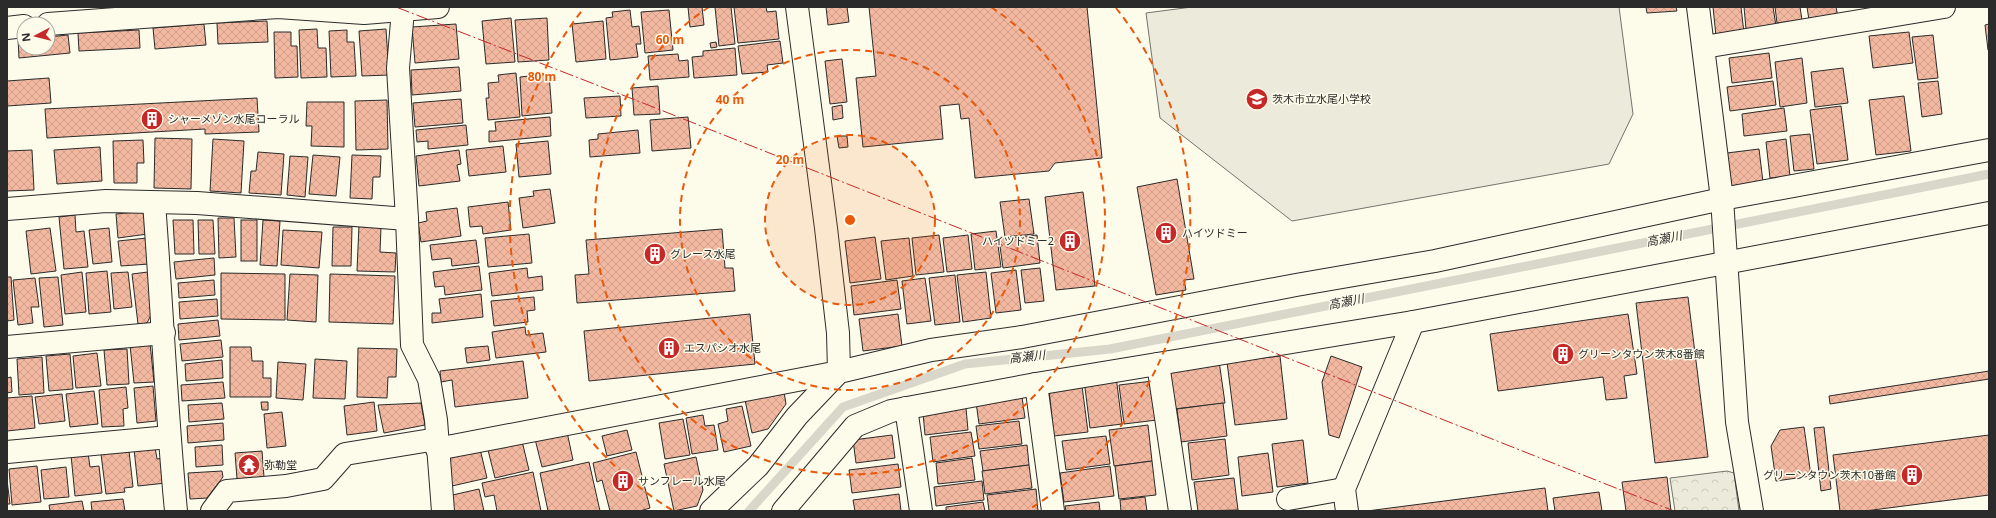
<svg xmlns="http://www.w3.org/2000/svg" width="1996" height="518" viewBox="0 0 1996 518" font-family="'Noto Sans','Noto Sans JP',sans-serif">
<defs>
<pattern id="park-crowns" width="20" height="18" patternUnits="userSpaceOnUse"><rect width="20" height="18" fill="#ecebdb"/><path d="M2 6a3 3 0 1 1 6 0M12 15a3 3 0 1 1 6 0" fill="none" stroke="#cbcabc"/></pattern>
<pattern id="building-cross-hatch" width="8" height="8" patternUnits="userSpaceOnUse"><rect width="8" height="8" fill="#f2b8a0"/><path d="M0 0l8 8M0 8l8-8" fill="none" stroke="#d09e8a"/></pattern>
</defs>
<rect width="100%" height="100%" fill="#fdfbea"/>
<path fill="url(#park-crowns)" stroke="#74746e" d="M 1727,471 L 1734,473 L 1739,511 L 1675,511 L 1670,478 Z"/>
<path fill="#ecebdb" stroke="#74746e" d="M 1192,7 L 1619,7 L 1633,114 L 1609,164 L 1292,221 L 1160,118 L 1146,13 Z"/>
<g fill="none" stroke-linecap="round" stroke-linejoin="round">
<path stroke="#d8d7c9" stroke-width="9" d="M 749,511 L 843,407 L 965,364 L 1110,349 L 1989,174"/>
</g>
<g fill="url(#building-cross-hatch)" stroke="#2b2b2b">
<path d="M 688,7 L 702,7 L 704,25 L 690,27 Z"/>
<path d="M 715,7 L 731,7 L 735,44 L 719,46 Z"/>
<path d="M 734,7 L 766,7 L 767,12 L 776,11 L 779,39 L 738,43 Z"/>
<path d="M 826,7 L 847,7 L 849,22 L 828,25 Z"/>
<path d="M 869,7 L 1087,7 L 1102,158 L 1055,163 L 1049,171 L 975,178 L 969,118 L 961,119 L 959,104 L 940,106 L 943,139 L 863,147 L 856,78 L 876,76 Z"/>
<path d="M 1646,7 L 1676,7 L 1677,11 L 1647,13 Z"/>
<path d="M 1713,7 L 1741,7 L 1744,33 L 1716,36 Z"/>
<path d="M 1744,7 L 1773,7 L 1776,26 L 1746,29 Z"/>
<path d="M 1775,7 L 1800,7 L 1802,20 L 1777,23 Z"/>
<path d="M 1807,7 L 1836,7 L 1838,17 L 1809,20 Z"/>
<path d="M 630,10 L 632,27 L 639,26 L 641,44 L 636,44 L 638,57 L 610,60 L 606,18 L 613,17 L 612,12 Z"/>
<path d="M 669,10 L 673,50 L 645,53 L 641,12 Z"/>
<path d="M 511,18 L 515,62 L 486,64 L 482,21 Z"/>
<path d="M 547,18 L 549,60 L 518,62 L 515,20 Z"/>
<path d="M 267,21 L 268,42 L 218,44 L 217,23 Z"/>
<path d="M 603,21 L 606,59 L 576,62 L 572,24 Z"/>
<path d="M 204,24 L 206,45 L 155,49 L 153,28 Z"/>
<path d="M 456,24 L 459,59 L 415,63 L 412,27 Z"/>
<path d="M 1989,24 L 1989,50 L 1988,50 L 1985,25 Z"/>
<path d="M 317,29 L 318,48 L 326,48 L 327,77 L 301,78 L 299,30 Z"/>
<path d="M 386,29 L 389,75 L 362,76 L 359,31 Z"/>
<path d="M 139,30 L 140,48 L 79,51 L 78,33 Z"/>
<path d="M 347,30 L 347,42 L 354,42 L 356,76 L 331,77 L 329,31 Z"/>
<path d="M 274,32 L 291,32 L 291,46 L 297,46 L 298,77 L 275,78 Z"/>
<path d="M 1909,32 L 1913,63 L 1873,68 L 1869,36 Z"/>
<path d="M 68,35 L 70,53 L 19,58 L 18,39 L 24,39 L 24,48 L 48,48 L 48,37 Z"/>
<path d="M 1933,35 L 1938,78 L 1918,80 L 1912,37 Z"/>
<path d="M 780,41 L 783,63 L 767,65 L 768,72 L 742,74 L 738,46 Z"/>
<path d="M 716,42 L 717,47 L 711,48 L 710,43 Z"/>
<path d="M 735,48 L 737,75 L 694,78 L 692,57 L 703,56 L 703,51 Z"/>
<path d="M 1769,53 L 1772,78 L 1732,83 L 1729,58 Z"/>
<path d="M 678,54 L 679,61 L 688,60 L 689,77 L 650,80 L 648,56 Z"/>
<path d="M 1802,58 L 1807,103 L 1780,107 L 1775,62 Z"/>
<path d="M 842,59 L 847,102 L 830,104 L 825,61 Z"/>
<path d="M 459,67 L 461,91 L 412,95 L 411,70 Z"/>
<path d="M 1843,68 L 1848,103 L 1815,107 L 1811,72 Z"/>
<path d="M 516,73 L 520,117 L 488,120 L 486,98 L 489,98 L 488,83 L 499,82 L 498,75 Z"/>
<path d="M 549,74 L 552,113 L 522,116 L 520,77 Z"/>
<path d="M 49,78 L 51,103 L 7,106 L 7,81 Z"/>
<path d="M 1773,81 L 1776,105 L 1730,111 L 1727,87 Z"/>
<path d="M 1938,81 L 1942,114 L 1922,117 L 1918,83 Z"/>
<path d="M 658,86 L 660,114 L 634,115 L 632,88 Z"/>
<path d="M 620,96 L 621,116 L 586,118 L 584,98 Z"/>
<path d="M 1904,96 L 1911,151 L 1876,155 L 1869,100 Z"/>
<path d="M 257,98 L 259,132 L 205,134 L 205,129 L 47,138 L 45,109 Z"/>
<path d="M 461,99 L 463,123 L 415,127 L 413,103 Z"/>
<path d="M 387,100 L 388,149 L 356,150 L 355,101 Z"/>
<path d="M 307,102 L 344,102 L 344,147 L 311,146 L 312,126 L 306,126 Z"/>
<path d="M 842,105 L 843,118 L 833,120 L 832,107 Z"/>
<path d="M 1841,106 L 1848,160 L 1817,164 L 1810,110 Z"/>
<path d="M 1784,108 L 1787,131 L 1744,136 L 1742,114 Z"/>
<path d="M 550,117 L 551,136 L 489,142 L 489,131 L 496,131 L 495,122 Z"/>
<path d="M 688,117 L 691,148 L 652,151 L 650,120 Z"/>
<path d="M 466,125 L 468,145 L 428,149 L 428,141 L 417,142 L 416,130 Z"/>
<path d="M 638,130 L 640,153 L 590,157 L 589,140 L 598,139 L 598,134 Z"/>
<path d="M 1810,134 L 1814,169 L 1794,171 L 1790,136 Z"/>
<path d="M 837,136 L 847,136 L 848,147 L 839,148 Z"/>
<path d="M 155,138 L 192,139 L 191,189 L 154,188 Z"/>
<path d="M 213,139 L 244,141 L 241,193 L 210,191 Z"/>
<path d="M 1786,139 L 1790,176 L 1770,178 L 1766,142 Z"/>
<path d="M 143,140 L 144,163 L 137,163 L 137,183 L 114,183 L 113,141 Z"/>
<path d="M 548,141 L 551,174 L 519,177 L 516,144 Z"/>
<path d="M 503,146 L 506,172 L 469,176 L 466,150 Z"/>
<path d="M 100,147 L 102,181 L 57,184 L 54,150 Z"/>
<path d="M 1759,149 L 1763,182 L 1731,186 L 1727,153 Z"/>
<path d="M 32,150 L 34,190 L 7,191 L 7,151 Z"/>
<path d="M 459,150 L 461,164 L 457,165 L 460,181 L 419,186 L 416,156 Z"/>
<path d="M 258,152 L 284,154 L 281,195 L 249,193 L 251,171 L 256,171 Z"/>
<path d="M 313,155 L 340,157 L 336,196 L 309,194 Z"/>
<path d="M 352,155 L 381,156 L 380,177 L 373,177 L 372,199 L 350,198 Z"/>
<path d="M 290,156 L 308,157 L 305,197 L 287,195 Z"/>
<path d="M 1177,179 L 1194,279 L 1184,280 L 1186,290 L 1156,295 L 1137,187 Z"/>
<path d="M 550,189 L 555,223 L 523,228 L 519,198 L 534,196 L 533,191 Z"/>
<path d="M 1083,192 L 1095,286 L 1056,290 L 1045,197 Z"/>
<path d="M 1029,199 L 1034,234 L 1005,237 L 1000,202 Z"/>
<path d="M 508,202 L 511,230 L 483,234 L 482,226 L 470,227 L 468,207 Z"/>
<path d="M 457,208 L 461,236 L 421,242 L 418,223 L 427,221 L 426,212 Z"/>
<path d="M 145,211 L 148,234 L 118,238 L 116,214 Z"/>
<path d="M 75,215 L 76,232 L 84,231 L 88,267 L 64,269 L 59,217 Z"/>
<path d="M 218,218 L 234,218 L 236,257 L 219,258 Z"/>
<path d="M 173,220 L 193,220 L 194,254 L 175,254 Z"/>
<path d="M 198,220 L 213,220 L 215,254 L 199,254 Z"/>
<rect x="241" y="220" width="16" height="41"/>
<path d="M 263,220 L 280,221 L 277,266 L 260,265 Z"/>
<path d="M 359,225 L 381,227 L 380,252 L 396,253 L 395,272 L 357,271 Z"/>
<path d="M 333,227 L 352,227 L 351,266 L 332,266 Z"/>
<path d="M 50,228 L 56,271 L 31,274 L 26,231 Z"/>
<path d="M 109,228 L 112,262 L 93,264 L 89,230 Z"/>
<path d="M 722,229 L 725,268 L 733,268 L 735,291 L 577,303 L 575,275 L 589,274 L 586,240 Z"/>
<path d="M 283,230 L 322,232 L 319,268 L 281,265 Z"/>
<path d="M 996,231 L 1001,267 L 975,270 L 971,234 Z"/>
<path d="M 529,234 L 532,263 L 488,267 L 485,238 Z"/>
<path d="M 939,235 L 944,272 L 916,275 L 912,238 Z"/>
<path d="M 968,235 L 972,269 L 947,272 L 943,238 Z"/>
<path d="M 1037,235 L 1040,263 L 1003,268 L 999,239 Z"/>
<path d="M 875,237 L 881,279 L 850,283 L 845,241 Z"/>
<path d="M 147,238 L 149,264 L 121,266 L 118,241 Z"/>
<path d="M 909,238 L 913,276 L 886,280 L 881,241 Z"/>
<path d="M 476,240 L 479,263 L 452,266 L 451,258 L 432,260 L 430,245 Z"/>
<path d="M 214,258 L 215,275 L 176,279 L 174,262 Z"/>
<path d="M 479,266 L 482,290 L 445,295 L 444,286 L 435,287 L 433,272 Z"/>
<path d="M 527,268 L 528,278 L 542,276 L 543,290 L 492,296 L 489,273 Z"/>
<path d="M 1040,268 L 1044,301 L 1025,303 L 1021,270 Z"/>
<path d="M 1016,270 L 1021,310 L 996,313 L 991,273 Z"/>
<path d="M 107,271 L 111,312 L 89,314 L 86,273 Z"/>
<path d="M 82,272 L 86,312 L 65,314 L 61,275 Z"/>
<path d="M 128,272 L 132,307 L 114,309 L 111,273 Z"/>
<path d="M 148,272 L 153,311 L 147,323 L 138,324 L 132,274 Z"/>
<path d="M 986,272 L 991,318 L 963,322 L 957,275 Z"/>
<path d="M 221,273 L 285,274 L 285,320 L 221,319 Z"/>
<path d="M 290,274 L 318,275 L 316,322 L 287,320 Z"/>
<path d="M 330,274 L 395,276 L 393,324 L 329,322 Z"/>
<path d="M 955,275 L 960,322 L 935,325 L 929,278 Z"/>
<path d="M 7,277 L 11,277 L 14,320 L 7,321 Z"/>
<path d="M 58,277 L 63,325 L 44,327 L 39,278 Z"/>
<path d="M 35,278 L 39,307 L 31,307 L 33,323 L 18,325 L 13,280 Z"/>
<path d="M 925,278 L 931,321 L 907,324 L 902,281 Z"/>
<path d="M 214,280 L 215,295 L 179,298 L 178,283 Z"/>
<path d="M 897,280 L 901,309 L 854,315 L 851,286 Z"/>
<path d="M 481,294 L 483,317 L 432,323 L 432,313 L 441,313 L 439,299 Z"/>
<path d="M 534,297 L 535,310 L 527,311 L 528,322 L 494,326 L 491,301 Z"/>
<path d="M 1688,297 L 1708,457 L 1655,463 L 1636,303 Z"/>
<path d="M 217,299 L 218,316 L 180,319 L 179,302 Z"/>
<path d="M 750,314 L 755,364 L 589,381 L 584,331 Z"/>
<path d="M 898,314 L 902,346 L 863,351 L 859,319 Z"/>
<path d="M 1628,314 L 1637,374 L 1624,376 L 1627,398 L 1606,400 L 1603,377 L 1498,391 L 1490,334 Z"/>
<path d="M 218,320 L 220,336 L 179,340 L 178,324 Z"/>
<path d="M 525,327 L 526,335 L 543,333 L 546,352 L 496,358 L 492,332 Z"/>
<path d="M 221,340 L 223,357 L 182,361 L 180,344 Z"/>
<path d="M 150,343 L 154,382 L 134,383 L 130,345 Z"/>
<path d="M 488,346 L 490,360 L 467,363 L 465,348 Z"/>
<path d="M 230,347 L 251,347 L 252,361 L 263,361 L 263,378 L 271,378 L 271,397 L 230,397 Z"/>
<path d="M 358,348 L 397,349 L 396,377 L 388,377 L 387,398 L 357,397 Z"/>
<path d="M 127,349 L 129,384 L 107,385 L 104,350 Z"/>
<path d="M 97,353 L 101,386 L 76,388 L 73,356 Z"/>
<path d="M 70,354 L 73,389 L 49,391 L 46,356 Z"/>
<path d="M 1280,356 L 1287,419 L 1235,425 L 1227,362 Z"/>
<path d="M 1331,356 L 1362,367 L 1339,438 L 1329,435 L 1322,382 Z"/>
<path d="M 42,357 L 44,393 L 19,395 L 17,359 Z"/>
<path d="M 315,359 L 347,361 L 345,399 L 313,398 Z"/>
<path d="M 222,360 L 223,378 L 186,381 L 185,364 Z"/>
<path d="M 523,361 L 528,398 L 455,407 L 452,380 L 441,382 L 440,371 Z"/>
<path d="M 1219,361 L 1225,403 L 1174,409 L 1168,367 Z"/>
<path d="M 278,362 L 306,364 L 303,400 L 276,398 Z"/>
<path d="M 1989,371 L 1989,379 L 1830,404 L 1829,396 Z"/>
<path d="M 1116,376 L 1122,424 L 1090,428 L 1084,380 Z"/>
<path d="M 11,377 L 12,392 L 7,393 L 7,378 Z"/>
<path d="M 1153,381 L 1157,420 L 1124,424 L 1119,385 Z"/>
<path d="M 223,382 L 225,398 L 182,401 L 181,385 Z"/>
<path d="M 153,386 L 156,421 L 137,423 L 134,388 Z"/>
<path d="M 1082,386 L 1088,432 L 1054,436 L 1049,390 Z"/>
<path d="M 126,387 L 128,408 L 123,409 L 124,426 L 102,427 L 99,390 Z"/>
<path d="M 94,391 L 98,424 L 70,427 L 66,394 Z"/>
<path d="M 784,392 L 786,404 L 768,429 L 752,433 L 745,400 Z"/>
<path d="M 62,394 L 65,421 L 39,424 L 35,397 Z"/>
<path d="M 32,396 L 35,428 L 7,431 L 7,398 Z"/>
<path d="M 1022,397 L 1025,418 L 979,424 L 976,402 Z"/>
<path d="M 261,402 L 268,402 L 268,410 L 262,410 Z"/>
<path d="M 374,402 L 377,431 L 347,435 L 344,406 Z"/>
<path d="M 222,403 L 224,419 L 189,422 L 188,405 Z"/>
<path d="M 421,403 L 425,425 L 384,433 L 378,405 Z"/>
<path d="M 1223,403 L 1227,436 L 1181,442 L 1177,409 Z"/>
<path d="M 742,406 L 751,446 L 724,452 L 718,424 L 728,421 L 726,409 Z"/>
<path d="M 966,408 L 968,430 L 925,435 L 923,413 Z"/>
<path d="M 282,412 L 286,446 L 267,448 L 264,414 Z"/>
<path d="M 703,415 L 705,426 L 714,425 L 718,450 L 692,454 L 686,418 Z"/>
<path d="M 683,419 L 690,455 L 665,459 L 659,423 Z"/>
<path d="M 1019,421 L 1022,444 L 979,449 L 976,426 Z"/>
<path d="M 223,423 L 224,440 L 188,443 L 187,426 Z"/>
<path d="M 1148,425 L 1152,461 L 1114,466 L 1109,430 Z"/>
<path d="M 1804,427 L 1811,476 L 1776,481 L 1771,446 L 1780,430 Z"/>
<path d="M 1824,427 L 1831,489 L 1821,491 L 1814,428 Z"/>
<path d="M 627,430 L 632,450 L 607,456 L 602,436 Z"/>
<path d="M 567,432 L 573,460 L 542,467 L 535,439 Z"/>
<path d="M 971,432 L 975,456 L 933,462 L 930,437 Z"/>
<path d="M 892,435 L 895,458 L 856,463 L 853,440 Z"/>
<path d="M 1989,435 L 1989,495 L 1865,511 L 1840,511 L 1833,455 Z"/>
<path d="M 1106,436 L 1110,464 L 1066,470 L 1062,441 Z"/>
<path d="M 1225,439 L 1229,475 L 1192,480 L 1188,443 Z"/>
<path d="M 1303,440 L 1308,483 L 1277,487 L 1272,444 Z"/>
<path d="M 522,441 L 529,470 L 495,478 L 488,450 Z"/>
<path d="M 222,445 L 223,465 L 196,467 L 195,447 Z"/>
<path d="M 1027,445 L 1029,465 L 983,471 L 980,451 Z"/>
<path d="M 155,447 L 157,459 L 163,458 L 166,483 L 138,486 L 134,449 Z"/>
<path d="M 480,449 L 487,478 L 452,486 L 445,458 Z"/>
<path d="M 129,451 L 133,487 L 124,488 L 125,492 L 106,494 L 101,454 Z"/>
<path d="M 262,451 L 264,477 L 237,479 L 235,453 Z"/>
<path d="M 636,452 L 650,508 L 640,511 L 610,511 L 602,480 L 597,482 L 593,463 Z"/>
<path d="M 88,453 L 90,467 L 99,466 L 102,493 L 75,496 L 71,455 Z"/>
<path d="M 1268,453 L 1273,492 L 1242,496 L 1238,457 Z"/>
<path d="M 696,457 L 703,490 L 697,506 L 674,511 L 664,464 Z"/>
<path d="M 972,458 L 975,480 L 938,484 L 936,463 Z"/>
<path d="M 1152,461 L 1156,495 L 1119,499 L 1115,466 Z"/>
<path d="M 589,462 L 600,511 L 548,511 L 540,473 Z"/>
<path d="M 898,464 L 901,487 L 852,493 L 849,470 Z"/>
<path d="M 1029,465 L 1032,488 L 985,494 L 982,471 Z"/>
<path d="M 37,466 L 41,502 L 12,505 L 9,469 Z"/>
<path d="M 1110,466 L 1114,496 L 1064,502 L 1060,473 Z"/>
<path d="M 66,467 L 69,497 L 44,499 L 41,470 Z"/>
<path d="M 222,471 L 223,477 L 207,498 L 190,499 L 188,473 Z"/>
<path d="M 533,472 L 541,511 L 497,511 L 494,495 L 485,497 L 482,483 Z"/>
<path d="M 1667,477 L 1671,511 L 1626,511 L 1622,482 Z"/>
<path d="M 1234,478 L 1238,510 L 1198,511 L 1194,482 Z"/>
<path d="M 7,480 L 10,504 L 7,504 Z"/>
<path d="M 982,481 L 984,500 L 936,506 L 934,487 Z"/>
<path d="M 1545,488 L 1548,511 L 1367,511 Z"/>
<path d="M 479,489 L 484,511 L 451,511 L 448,496 Z"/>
<path d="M 1036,489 L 1038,511 L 989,511 L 987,495 Z"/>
<path d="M 1599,492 L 1602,511 L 1555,511 L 1553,498 Z"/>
<path d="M 899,494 L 901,511 L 855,511 L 853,500 Z"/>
<path d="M 1145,497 L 1147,511 L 1121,511 L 1120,500 Z"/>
<path d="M 123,499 L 125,511 L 92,511 L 91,502 Z"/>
<path d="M 82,501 L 84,511 L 50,511 L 49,505 Z"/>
<path d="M 983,502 L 985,511 L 946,511 L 946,507 Z"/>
<path d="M 1099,502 L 1100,511 L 1066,511 L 1065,506 Z"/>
</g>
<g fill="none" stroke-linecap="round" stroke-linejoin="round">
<g stroke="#2b2b2b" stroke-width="24">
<g id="minor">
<path d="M 1698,7 L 1722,199 L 1737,422 L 1752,511"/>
<path d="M 403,10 L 398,68 L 407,219"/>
<path d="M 48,24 L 278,7 L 364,13 L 438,7"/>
<path d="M 7,28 L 24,26"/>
<path d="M 1704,47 L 1944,7"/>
<path d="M 154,203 C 162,305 166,408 176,511"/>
<path d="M 7,209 L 106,201 L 197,203 L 407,219 L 412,345 L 429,379 L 436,420 L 443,511"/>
<path d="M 7,347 L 164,333"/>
<path d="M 1158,364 L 1180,511"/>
<path d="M 1036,384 L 1053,511"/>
<path d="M 906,408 L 921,511"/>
<path d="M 437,449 L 839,372 L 838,333 L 826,228 L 797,7"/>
<path d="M 7,452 L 169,437"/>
<path d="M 1288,499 L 1344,489"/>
<path d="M 212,511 L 227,491 L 286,486 L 323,479 L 345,454 L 437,439"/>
<path d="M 711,511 L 758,466 L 797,416 L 839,372 L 931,350 L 1022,337 L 1296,285 L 1435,261 L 1722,199 L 1989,150"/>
<path d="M 783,511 L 855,426 L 891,411 L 1036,384 L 1413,322 L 1989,213"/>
<path d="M 1347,511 L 1344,489 L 1413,322"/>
</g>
</g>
<use href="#minor" stroke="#fdfbea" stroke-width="22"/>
<path stroke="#c62828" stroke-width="1" stroke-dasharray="14 3 2 3" stroke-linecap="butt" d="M 396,7 L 643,103 L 1674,511"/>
</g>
<circle cx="850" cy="220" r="85" fill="#e8590c" fill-opacity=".12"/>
<g fill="none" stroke="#e8590c" stroke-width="2" stroke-dasharray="7 5">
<circle cx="850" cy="220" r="85"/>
<circle cx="850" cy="220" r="170"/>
<path d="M991 7A255 255 0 1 1 709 7"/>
<path d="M672 510A340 340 0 0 1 584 8M1116 8A340 340 0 0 1 1028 510"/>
</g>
<defs>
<g id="school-disc" transform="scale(1.15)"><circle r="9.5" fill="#c62828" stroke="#fdfbea"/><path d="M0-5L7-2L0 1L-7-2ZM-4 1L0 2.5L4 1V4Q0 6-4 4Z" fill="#fff"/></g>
<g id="building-disc" transform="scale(1.15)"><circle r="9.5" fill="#c62828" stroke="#fdfbea"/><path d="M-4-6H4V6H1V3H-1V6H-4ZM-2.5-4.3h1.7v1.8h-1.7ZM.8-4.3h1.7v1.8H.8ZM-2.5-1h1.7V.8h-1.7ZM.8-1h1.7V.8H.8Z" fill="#fff"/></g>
<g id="temple-disc" transform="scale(1.15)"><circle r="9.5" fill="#c62828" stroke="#fdfbea"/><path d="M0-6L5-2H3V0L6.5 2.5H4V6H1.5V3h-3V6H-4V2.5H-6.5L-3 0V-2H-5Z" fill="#fff"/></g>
</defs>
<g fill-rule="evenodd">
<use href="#school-disc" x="1257" y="99"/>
<use href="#building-disc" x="152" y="119"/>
<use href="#building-disc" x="1166" y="233"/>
<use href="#building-disc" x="1070" y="241"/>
<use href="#building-disc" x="655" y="254"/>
<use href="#building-disc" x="669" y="348"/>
<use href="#building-disc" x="1563" y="354"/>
<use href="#temple-disc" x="249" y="465"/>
<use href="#building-disc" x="1912" y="475"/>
<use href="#building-disc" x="623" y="481"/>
</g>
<g text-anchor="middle" stroke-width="3" stroke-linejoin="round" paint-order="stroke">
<g font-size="11" fill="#2b2b2b" stroke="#fdfbea" text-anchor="start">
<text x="1272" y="103">茨木市立水尾小学校</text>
<text x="168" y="123">シャーメゾン水尾コーラル</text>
<text x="1182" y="237">ハイツドミー</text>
<text x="1054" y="245" text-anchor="end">ハイツドミー2</text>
<text x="670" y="258">グレース水尾</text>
<text x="684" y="352">エスパシオ水尾</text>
<text x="1578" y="358">グリーンタウン茨木8番館</text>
<text x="264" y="469">弥勒堂</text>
<text x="1896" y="479" text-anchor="end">グリーンタウン茨木10番館</text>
<text x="638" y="485">サンフレール水尾</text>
</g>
<g font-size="12" font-style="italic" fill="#2b2b2b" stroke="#fdfbea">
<text transform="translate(1664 239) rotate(-11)" y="4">高瀬川</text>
<text transform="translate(1346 302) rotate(-11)" y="4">高瀬川</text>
<text transform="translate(1027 357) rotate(-6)" y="4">高瀬川</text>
</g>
</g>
<circle cx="850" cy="220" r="6" fill="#e8590c" stroke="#fdfbea" stroke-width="2"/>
<g font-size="12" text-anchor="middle" font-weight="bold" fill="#e8590c" stroke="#fdfbea" stroke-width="3" stroke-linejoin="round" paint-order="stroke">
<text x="670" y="44">60 m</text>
<text x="542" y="81">80 m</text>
<text x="730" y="104">40 m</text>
<text x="790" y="164">20 m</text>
</g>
<rect width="1996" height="518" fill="none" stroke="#2b2b2b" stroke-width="16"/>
<g transform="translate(36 36) rotate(263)"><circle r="19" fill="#fdfbea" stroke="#a9a89e"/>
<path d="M0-3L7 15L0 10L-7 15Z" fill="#c62828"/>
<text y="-6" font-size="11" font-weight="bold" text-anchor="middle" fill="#2b2b2b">N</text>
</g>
</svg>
